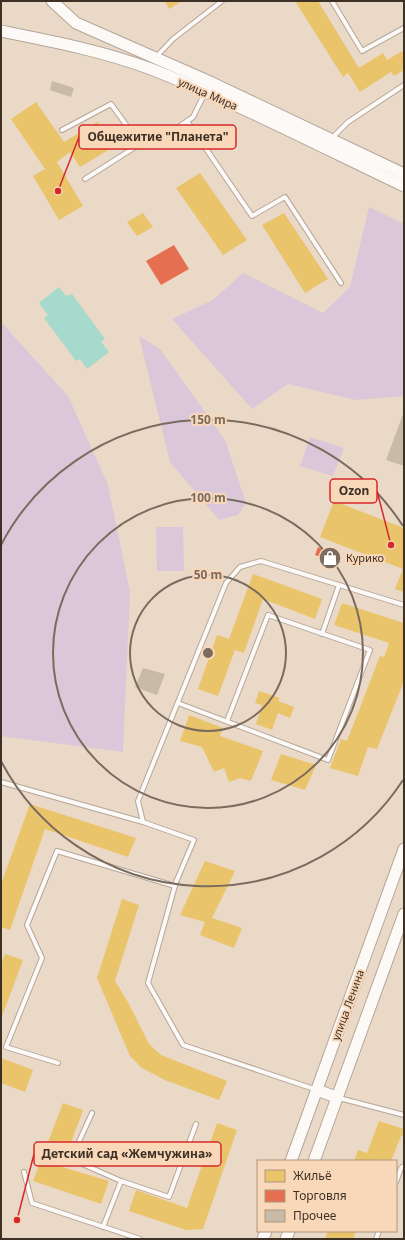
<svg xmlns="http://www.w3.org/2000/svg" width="405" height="1240" viewBox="0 0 405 1240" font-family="'Noto Sans',sans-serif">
<rect width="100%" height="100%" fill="#ebd9c8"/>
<g fill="#dac7d9">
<path d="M 369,207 L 404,224 L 404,396 L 356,400 L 288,384 L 252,409 L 172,319 L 213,300 L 243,273 L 323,313 L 350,287 Z"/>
<path d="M 1,322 L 68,396 L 108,485 L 130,592 L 123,752 L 1,736 Z"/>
<path d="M 139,336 L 160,349 L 225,440 L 246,503 L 238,515 L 219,520 L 170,462 Z"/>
<path d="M 310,437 L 344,448 L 333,476 L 300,466 Z"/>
<path d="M 156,527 L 183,527 L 184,571 L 157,571 Z"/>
</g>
<path fill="#a5dacc" d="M 59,287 L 66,296 L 72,294 L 105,339 L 101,342 L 109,352 L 87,369 L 80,359 L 76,361 L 44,318 L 48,315 L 39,303 Z"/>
<g fill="#e9c46a">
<path d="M 165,1 L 182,1 L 169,9 Z"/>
<path d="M 295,1 L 318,1 L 359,68 L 383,53 L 387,60 L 404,50 L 404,70 L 394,76 L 391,72 L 360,92 L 348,73 L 343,77 Z"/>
<path d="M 36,102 L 64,142 L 97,122 L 115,146 L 80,167 L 70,152 L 57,162 L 83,206 L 59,220 L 33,176 L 45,169 L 11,119 Z"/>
<path d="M 200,173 L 247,240 L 223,255 L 176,188 Z"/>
<path d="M 143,213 L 153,227 L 137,236 L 127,222 Z"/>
<path d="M 284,213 L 328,279 L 305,293 L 262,225 Z"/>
<path d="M 334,501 L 404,528 L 404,592 L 395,589 L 403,569 L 320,537 Z"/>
<path d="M 253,574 L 322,599 L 315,619 L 263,599 L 244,653 L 235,650 L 218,696 L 198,689 L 217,635 L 229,639 Z"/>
<path d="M 342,603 L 404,623 L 404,681 L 377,749 L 368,747 L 358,776 L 330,768 L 341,739 L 347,741 L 380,656 L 384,657 L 389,643 L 334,625 Z"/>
<path d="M 259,691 L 280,698 L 278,701 L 294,707 L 290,718 L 278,713 L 272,730 L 256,724 L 262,705 L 255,703 Z"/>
<path d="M 189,715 L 223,728 L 220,736 L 263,751 L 251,781 L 240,778 L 229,782 L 224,768 L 214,772 L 202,747 L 180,741 Z"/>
<path d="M 281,754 L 316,765 L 305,790 L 271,780 Z"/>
<path d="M 30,804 L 136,838 L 128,857 L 45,829 L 10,930 L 1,927 L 1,884 Z"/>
<path d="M 205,861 L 235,871 L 212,918 L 242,928 L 234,948 L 200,935 L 205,922 L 180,915 Z"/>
<path d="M 122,899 L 139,905 L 115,981 L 129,1004 L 149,1044 L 161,1055 L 227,1081 L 219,1100 L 165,1080 L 142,1068 L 130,1056 L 97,978 Z"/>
<path d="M 5,954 L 23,960 L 1,1019 L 1,964 Z"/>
<path d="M 1,1058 L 33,1070 L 25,1092 L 1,1083 Z"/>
<path d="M 63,1103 L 83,1110 L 62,1167 L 109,1181 L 101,1204 L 33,1181 Z"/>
<path d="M 379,1121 L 404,1129 L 404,1135 L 401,1136 L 391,1161 L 382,1159 L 382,1161 L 354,1161 L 358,1150 L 367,1153 Z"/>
<path d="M 217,1123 L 237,1130 L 203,1229 L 186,1230 L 129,1211 L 136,1190 L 187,1208 Z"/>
<path d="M 328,1231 L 356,1231 L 353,1239 L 325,1239 Z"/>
</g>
<g fill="#e76f51">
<path d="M 174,245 L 189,269 L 161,285 L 146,261 Z"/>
<path d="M 318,547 L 337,555 L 334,562 L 315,555 Z"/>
</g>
<g fill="#c7baa6">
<path d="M 52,81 L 74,88 L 71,97 L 50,90 Z"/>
<path d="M 403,414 L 404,415 L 404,466 L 386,460 Z"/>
<path d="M 143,668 L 165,674 L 157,695 L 135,687 Z"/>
</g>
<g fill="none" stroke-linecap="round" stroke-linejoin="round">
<g stroke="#b3a699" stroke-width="6">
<g id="service">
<path d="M 332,1 L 362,51 L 404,28"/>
<path d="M 156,57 L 173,39 L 222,1"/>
<path d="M 187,121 L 252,216 L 285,197 L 341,283"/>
<path d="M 62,130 L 111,104 L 140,144"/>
<path d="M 332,138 L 348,122 L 404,85"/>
<path d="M 85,179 L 140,144 L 151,146 L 193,117 L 205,93"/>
<path d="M 322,634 L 339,585"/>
<path d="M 178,703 L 328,760 L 370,650 L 268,615 L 227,721"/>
<path d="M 1,782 L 143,822"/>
<path d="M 58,1063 L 6,1047 L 42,958 L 27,925 L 57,851 L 175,886"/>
<path d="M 317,1090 L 183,1045 L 148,983 L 176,882 L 194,840 L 143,822 L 138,801 L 226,583 L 240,567 L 261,561 L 404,605"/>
<path d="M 339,1098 L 404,1115"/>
<path d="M 92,1113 L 71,1159 L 121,1181 L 103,1227"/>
<path d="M 24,1172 L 32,1203 L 140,1239"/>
<path d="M 121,1181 L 169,1197 L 196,1124"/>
<path d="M 396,1182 L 401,1168 L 404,1166"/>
<path d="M 376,1239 L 379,1231"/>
</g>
</g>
<g stroke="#b3a699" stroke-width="13">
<g id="secondary">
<path d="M 52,1 L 76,23 L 210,82 L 404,174"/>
<path d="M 1,31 C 51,41 103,51 151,69 C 237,103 320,146 404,186"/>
<path d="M 317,1090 L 336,1097"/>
<path d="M 291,1161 L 404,849"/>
<path d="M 314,1161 L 404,914"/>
<path d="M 263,1239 L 266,1231"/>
<path d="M 286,1239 L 289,1231"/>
</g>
</g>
<use href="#service" stroke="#fcf9f7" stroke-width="4"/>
<use href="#secondary" stroke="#fcf9f7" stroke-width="11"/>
</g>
<g fill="none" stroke="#7a6b5e" stroke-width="2">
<circle cx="208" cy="653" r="78"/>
<circle cx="208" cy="653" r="155"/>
<path d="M403 780A233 233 0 0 1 1 761M1 545A233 233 0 0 1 403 526"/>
</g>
<defs>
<g id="shop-disc" transform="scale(1.15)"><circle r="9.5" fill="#7a6b5e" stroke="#f9d8ba"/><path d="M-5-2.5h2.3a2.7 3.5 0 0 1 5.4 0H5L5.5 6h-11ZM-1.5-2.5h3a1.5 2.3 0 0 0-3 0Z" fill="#fff"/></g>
</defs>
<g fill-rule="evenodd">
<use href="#shop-disc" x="330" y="558"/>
</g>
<g text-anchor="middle" stroke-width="4" stroke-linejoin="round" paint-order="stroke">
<g font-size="11" fill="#3d3025" stroke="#f9d8ba">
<text transform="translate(208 94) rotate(24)" y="4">улица Мира</text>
<text transform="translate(348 1005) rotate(-70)" y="4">улица Ленина</text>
</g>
<g font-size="11" fill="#3d3025" stroke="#f9d8ba" text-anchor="start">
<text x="346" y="562">Курико</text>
</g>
</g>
<circle cx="208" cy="653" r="6" fill="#7a6b5e" stroke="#f9d8ba" stroke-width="2"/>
<g font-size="12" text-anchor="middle" font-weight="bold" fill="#7a6b5e" stroke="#f9d8ba" stroke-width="4" stroke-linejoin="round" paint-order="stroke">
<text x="208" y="424">150 m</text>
<text x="208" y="502">100 m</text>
<text x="208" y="579">50 m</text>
</g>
<path fill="none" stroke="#d62828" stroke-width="1.5" d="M58 191L79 137M391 545L377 491M17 1220L34 1154"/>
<g fill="#d62828" stroke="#f9d8ba" stroke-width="1.5">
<circle cx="58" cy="191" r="4"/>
<circle cx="391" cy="545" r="4"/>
<circle cx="17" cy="1220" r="4"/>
</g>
<g fill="#f9d8ba" stroke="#d62828" stroke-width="1.5">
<rect x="79" y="125" width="157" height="24" rx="4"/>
<rect x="330" y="479" width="47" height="24" rx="4"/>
<rect x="34" y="1142" width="187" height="24" rx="4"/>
</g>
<g font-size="12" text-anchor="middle" font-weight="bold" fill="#3d3025">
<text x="158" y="141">Общежитие "Планета"</text>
<text x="354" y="495">Ozon</text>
<text x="127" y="1158">Детский сад «Жемчужина»</text>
</g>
<rect width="405" height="1240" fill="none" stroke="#3d3025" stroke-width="4"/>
<rect x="257" y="1160" width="140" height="72" fill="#f9d8ba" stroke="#ae957e"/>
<rect x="265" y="1170" width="20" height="12" fill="#e9c46a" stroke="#ae957e"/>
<text x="293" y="1180" font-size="12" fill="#3d3025">Жильё</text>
<rect x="265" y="1190" width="20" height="12" fill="#e76f51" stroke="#ae957e"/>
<text x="293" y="1200" font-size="12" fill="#3d3025">Торговля</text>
<rect x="265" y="1210" width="20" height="12" fill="#c7baa6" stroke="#ae957e"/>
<text x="293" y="1220" font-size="12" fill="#3d3025">Прочее</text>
</svg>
